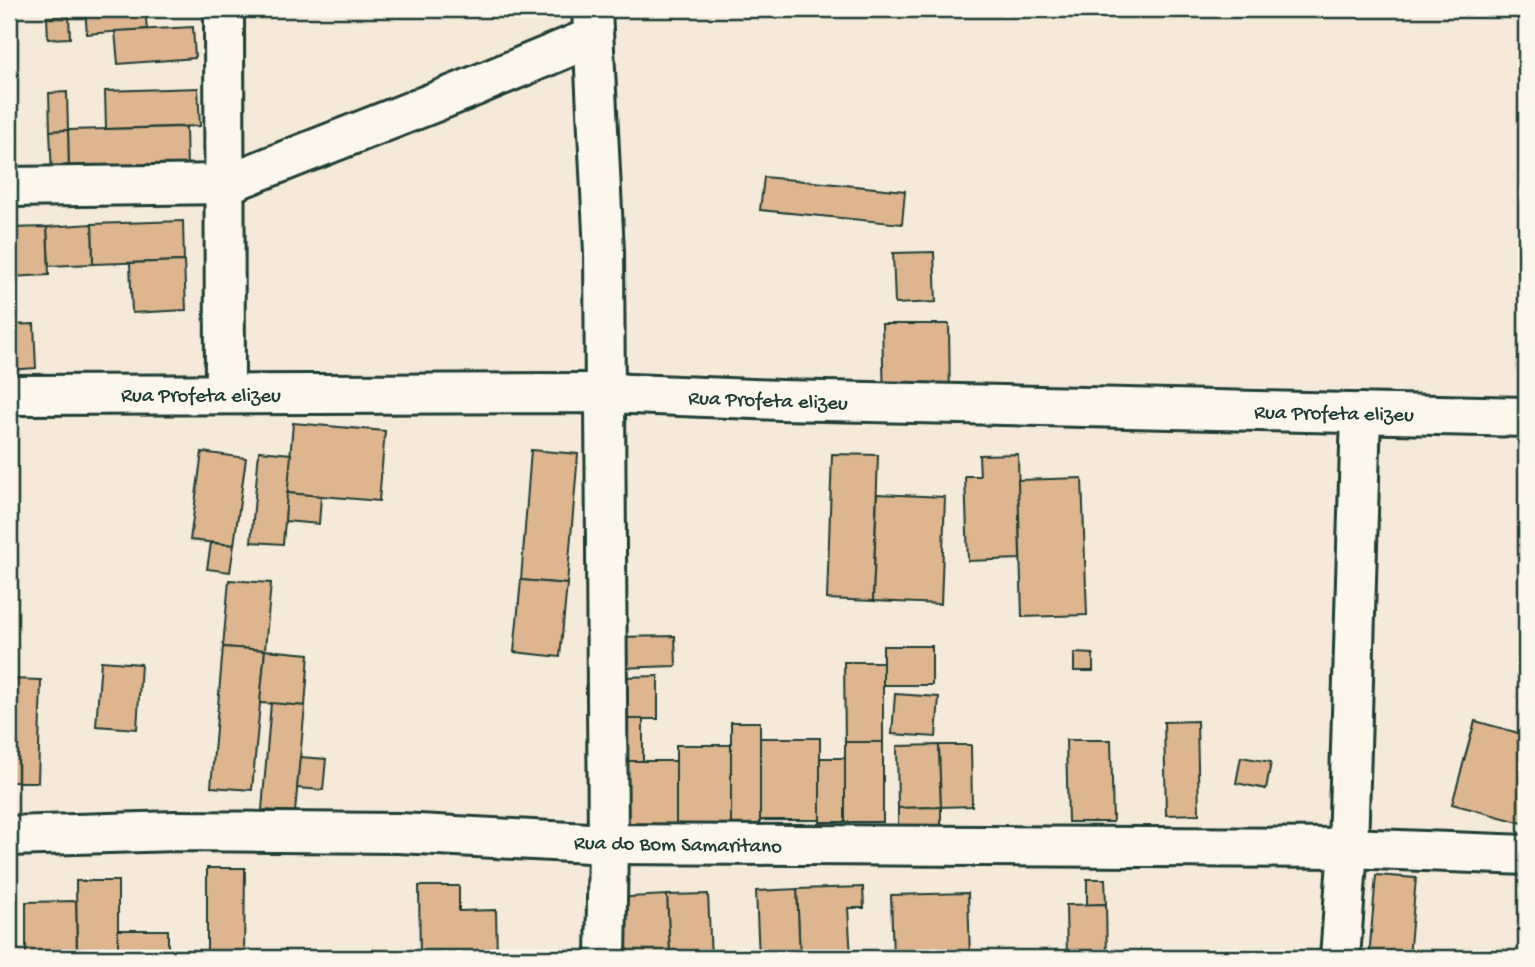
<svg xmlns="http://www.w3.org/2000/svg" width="1535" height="967" viewBox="0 0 1535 967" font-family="'Gochi Hand',sans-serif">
<rect width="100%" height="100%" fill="#f5ead9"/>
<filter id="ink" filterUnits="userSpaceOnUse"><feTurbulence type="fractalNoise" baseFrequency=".0143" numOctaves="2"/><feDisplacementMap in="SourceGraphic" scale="14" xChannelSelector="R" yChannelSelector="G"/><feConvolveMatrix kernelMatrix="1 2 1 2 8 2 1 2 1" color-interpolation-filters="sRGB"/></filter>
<g filter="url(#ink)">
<g fill="#ddb58e" stroke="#1f3d34" stroke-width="2">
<path d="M 85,9 L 145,9 L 147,29 L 87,34 Z"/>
<path d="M 69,16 L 70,38 L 48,39 L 47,17 Z"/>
<path d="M 193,27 L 195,58 L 118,64 L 115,31 Z"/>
<path d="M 9,86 L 14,86 L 17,127 L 9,127 Z"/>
<path d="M 198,88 L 200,126 L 106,129 L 105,91 Z"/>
<path d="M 67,92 L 68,130 L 50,131 L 49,93 Z"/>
<path d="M 186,127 L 187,171 L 69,175 L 68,130 Z"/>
<path d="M 68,130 L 69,175 L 52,176 L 50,131 Z"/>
<path d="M 764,177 L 905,191 L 902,224 L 760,210 Z"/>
<path d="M 183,221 L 184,261 L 93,264 L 92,224 Z"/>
<path d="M 92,224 L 93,264 L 49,266 L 47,227 Z"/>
<path d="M 47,227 L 49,275 L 9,277 L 9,228 Z"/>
<path d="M 934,252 L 936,302 L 895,304 L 893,253 Z"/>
<path d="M 184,261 L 186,310 L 132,313 L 130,263 Z"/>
<path d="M 34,324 L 36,368 L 9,370 L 9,325 Z"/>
<path d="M 882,324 L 949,324 L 950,401 L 884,401 Z"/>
<path d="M 293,423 L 385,431 L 379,501 L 287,493 Z"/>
<path d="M 531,450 L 578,454 L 567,584 L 521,580 Z"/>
<path d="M 259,451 L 291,454 L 283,544 L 251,542 Z"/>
<path d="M 202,452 L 246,458 L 234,545 L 190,540 Z"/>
<path d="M 832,454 L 878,455 L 873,601 L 827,599 Z"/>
<path d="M 1018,454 L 1020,559 L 968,561 L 965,476 L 980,476 L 979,455 Z"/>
<path d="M 1082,478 L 1087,615 L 1022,617 L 1018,480 Z"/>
<path d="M 287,493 L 321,496 L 319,524 L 285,521 Z"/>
<path d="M 877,494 L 945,497 L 941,604 L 873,601 Z"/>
<path d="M 211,543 L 234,545 L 230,572 L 207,569 Z"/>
<path d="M 229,580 L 271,583 L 265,650 L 223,647 Z"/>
<path d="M 521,580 L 567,584 L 560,657 L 514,652 Z"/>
<path d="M 675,636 L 676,666 L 616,668 L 615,637 Z"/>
<rect x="883" y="646" width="49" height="39"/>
<path d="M 223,647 L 265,650 L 252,790 L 211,787 Z"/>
<path d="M 265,650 L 309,654 L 305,706 L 260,703 Z"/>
<path d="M 1074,653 L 1093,654 L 1093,671 L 1074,671 Z"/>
<path d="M 101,661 L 141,664 L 137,729 L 96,726 Z"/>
<path d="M 844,662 L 883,662 L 883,742 L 845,742 Z"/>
<path d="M 658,676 L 658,719 L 623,719 L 622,677 Z"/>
<path d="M 9,679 L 41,680 L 38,782 L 9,782 Z"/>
<path d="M 895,694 L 939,697 L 936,737 L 892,734 Z"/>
<path d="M 271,703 L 305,706 L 295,812 L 262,810 Z"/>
<rect x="609" y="719" width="34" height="42"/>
<path d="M 1197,721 L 1199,814 L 1166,815 L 1164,722 Z"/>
<path d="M 1475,721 L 1526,735 L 1526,824 L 1452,804 Z"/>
<rect x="731" y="722" width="29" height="104"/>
<rect x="760" y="738" width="60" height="82"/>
<path d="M 1066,740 L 1111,740 L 1113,822 L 1068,822 Z"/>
<rect x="845" y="742" width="38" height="80"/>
<rect x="676" y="745" width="55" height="81"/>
<path d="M 939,745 L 941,807 L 898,808 L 897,746 Z"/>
<path d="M 939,745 L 971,745 L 972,806 L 941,807 Z"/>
<path d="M 300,757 L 326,759 L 323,790 L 297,788 Z"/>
<path d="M 1241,757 L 1271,762 L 1266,789 L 1236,783 Z"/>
<rect x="820" y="758" width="25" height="64"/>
<path d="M 623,761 L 676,761 L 676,826 L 624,826 Z"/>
<path d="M 941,807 L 941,830 L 898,831 L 898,808 Z"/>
<path d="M 207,868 L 245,868 L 244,958 L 207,958 Z"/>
<path d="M 1376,875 L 1416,878 L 1409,958 L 1369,958 Z"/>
<path d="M 1087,879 L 1105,879 L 1106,904 L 1087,905 Z"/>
<path d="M 76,881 L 118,881 L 118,958 L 77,958 Z"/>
<path d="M 419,886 L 459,886 L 459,911 L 496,910 L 497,958 L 420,958 Z"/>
<path d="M 863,887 L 864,908 L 848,908 L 851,958 L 800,958 L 797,889 Z"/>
<path d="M 797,889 L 800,958 L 759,958 L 756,891 Z"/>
<path d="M 968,893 L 970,958 L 893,958 L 891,895 Z"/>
<path d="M 708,894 L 711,958 L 670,958 L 667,895 Z"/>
<path d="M 667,895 L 670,954 L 613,957 L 611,898 Z"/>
<path d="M 76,901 L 77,958 L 26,958 L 26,902 Z"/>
<path d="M 1106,904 L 1107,958 L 1067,958 L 1066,905 Z"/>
<rect x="118" y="930" width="50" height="28"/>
<path d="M 1523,938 L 1526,939 L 1526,958 L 1520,958 Z"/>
</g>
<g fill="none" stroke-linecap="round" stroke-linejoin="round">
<g stroke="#1f3d34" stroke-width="44">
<g id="minor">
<path d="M 224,9 L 225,394"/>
<path d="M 592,9 L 604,252 L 608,844 L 606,958"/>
<path d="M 9,187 L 226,184 L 463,91 L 593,37"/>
<path d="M 9,395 L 606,393 L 780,400 L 1526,417"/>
<path d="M 9,836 L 176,831 L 399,833 L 608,844 L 1348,848 L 1526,855"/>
<path d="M 1340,958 L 1348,848 L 1361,413"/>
</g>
</g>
<use href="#minor" stroke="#fbf7ec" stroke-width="38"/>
</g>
</g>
<g text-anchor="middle" stroke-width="6" stroke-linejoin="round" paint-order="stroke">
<g font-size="21" fill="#1f3d34" stroke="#fbf7ec">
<text x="201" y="401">Rua Profeta elizeu</text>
<text transform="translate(768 399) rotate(2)" y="7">Rua Profeta elizeu</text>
<text transform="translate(1334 412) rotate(1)" y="7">Rua Profeta elizeu</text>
<text transform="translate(678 843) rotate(1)" y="7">Rua do Bom Samaritano</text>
</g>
</g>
<rect width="1535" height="967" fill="none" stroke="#fbf7ec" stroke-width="35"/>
<rect x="18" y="18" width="1500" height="932" fill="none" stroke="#1f3d34" stroke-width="2.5" filter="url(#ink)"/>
</svg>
